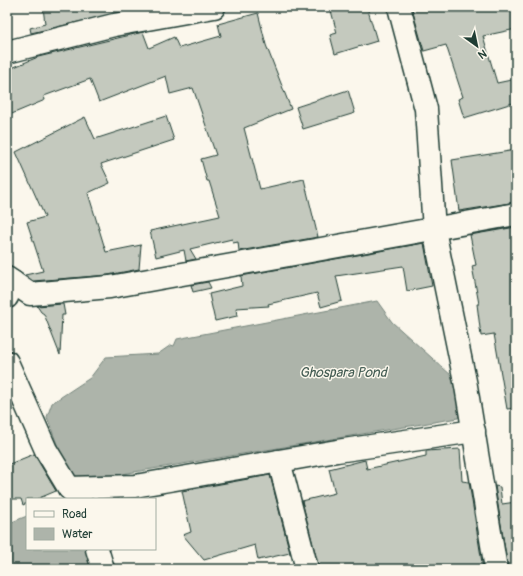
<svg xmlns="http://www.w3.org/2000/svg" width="523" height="576" viewBox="0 0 523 576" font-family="Pangolin,sans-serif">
<rect width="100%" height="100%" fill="#fbf7ec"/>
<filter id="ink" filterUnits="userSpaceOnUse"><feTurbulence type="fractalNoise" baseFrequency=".025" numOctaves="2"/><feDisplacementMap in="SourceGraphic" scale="8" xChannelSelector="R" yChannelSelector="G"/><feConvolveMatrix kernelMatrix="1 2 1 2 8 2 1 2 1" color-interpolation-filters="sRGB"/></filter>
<g filter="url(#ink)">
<g fill="#adb4aa" stroke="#74847b">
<path d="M 377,301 L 392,322 L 452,376 L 463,403 L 458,418 L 104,477 L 75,477 L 62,458 L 47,417 L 52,403 L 90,378 L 106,357 L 158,354 L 171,345 L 174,346 L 177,339 Z"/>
<path d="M 27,516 L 27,549 L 93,549 L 98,569 L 7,569 L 7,524 Z"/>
</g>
<g fill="#c4c9be" stroke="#1f3d34">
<path d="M 43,7 L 133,7 L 134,9 L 31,33 L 30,28 L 45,24 Z"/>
<path d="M 330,7 L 367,7 L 377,41 L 335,54 L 330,35 L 337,33 Z"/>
<path d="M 420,7 L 516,7 L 516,29 L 483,36 L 497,83 L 516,79 L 516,102 L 464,118 L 458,99 L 463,97 L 446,45 L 424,51 L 412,9 Z"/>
<path d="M 258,13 L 266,45 L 291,109 L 244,128 L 260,189 L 304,179 L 318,237 L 239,251 L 238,242 L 233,243 L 232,239 L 190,249 L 196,259 L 186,261 L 184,250 L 156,257 L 150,231 L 220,216 L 209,181 L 207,181 L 201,159 L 216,155 L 193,88 L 170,94 L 166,76 L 99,102 L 90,79 L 44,96 L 45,100 L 7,116 L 7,70 L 38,57 L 143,32 L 149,48 L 174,37 L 179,48 L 221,36 L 218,24 Z"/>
<path d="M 348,90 L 355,113 L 303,129 L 296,107 Z"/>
<path d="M 166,116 L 174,140 L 101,164 L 110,183 L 88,193 L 106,252 L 141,245 L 139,269 L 108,275 L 33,281 L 25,275 L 43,271 L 27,222 L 45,217 L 16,152 L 85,117 L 95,139 Z"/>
<path d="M 516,150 L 516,202 L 459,211 L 452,160 Z"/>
<path d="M 516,227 L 516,408 L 507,409 L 494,334 L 481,336 L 477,304 L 479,304 L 472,266 L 476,265 L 470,235 Z"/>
<path d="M 424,243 L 432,286 L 407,291 L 403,266 L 336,276 L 342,301 L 321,307 L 317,293 L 268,304 L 269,306 L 236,308 L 237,316 L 215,321 L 209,294 L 242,286 L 241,276 Z"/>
<path d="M 208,282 L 211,288 L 193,292 L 191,285 Z"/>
<path d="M 63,304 L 65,315 L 62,315 L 60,355 L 44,314 L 41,312 L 37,306 Z"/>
<path d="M 460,449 L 462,481 L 469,482 L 483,569 L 319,569 L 302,501 L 335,493 L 329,469 L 365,460 L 367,469 L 426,456 L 426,451 Z"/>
<path d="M 34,454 L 56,491 L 37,499 L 27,499 L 27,503 L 23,505 L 21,499 L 7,499 L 7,465 Z"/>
<path d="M 270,475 L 290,553 L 258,560 L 255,545 L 204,560 L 183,535 L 191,532 L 182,491 Z"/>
<path d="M 495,486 L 500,487 L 502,504 L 516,502 L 516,569 L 508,569 Z"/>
</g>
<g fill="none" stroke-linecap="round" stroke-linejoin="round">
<g stroke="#1f3d34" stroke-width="25">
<g id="street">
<path d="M 399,7 L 426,109 L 434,230 L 466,386 L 496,569"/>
<path d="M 7,52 L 114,25 L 214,7"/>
<path d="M 7,297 L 13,282"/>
<path d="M 7,362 L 46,450 L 69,488 L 80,498"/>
<path d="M 279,461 L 307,569"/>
<path d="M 69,488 L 135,486 L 337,451 L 474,431"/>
<path d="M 97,549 L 103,569"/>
</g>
</g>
<g stroke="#1f3d34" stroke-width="25">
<path id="secondary" d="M 7,278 L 30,294 L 110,287 L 516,214"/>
</g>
<use href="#street" stroke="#fbf7ec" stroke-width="22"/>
<use href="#secondary" stroke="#fbf7ec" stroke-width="22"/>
</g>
</g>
<g text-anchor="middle" stroke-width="3" stroke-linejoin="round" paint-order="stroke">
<g font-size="14" font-style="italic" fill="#425b52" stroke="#fbf7ec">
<text x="343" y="377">Ghospara Pond</text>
</g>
</g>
<rect width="523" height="576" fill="none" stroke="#fbf7ec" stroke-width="24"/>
<rect x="12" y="12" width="499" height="552" fill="none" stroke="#1f3d34" stroke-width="1.5" filter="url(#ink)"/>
<rect x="26" y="498" width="130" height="52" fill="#fbf7ec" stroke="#a3ada2"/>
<rect x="34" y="511" width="20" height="6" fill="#fbf7ec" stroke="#a3ada2"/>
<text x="62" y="518" font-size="12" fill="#1f3d34">Road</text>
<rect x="34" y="528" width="20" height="12" fill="#adb4aa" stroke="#a3ada2"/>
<text x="62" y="538" font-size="12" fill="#1f3d34">Water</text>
<g transform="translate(477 46) rotate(147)" stroke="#fbf7ec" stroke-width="3" paint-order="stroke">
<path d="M0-3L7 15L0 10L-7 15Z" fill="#1f3d34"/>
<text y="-6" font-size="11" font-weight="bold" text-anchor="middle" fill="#1f3d34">N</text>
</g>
</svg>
